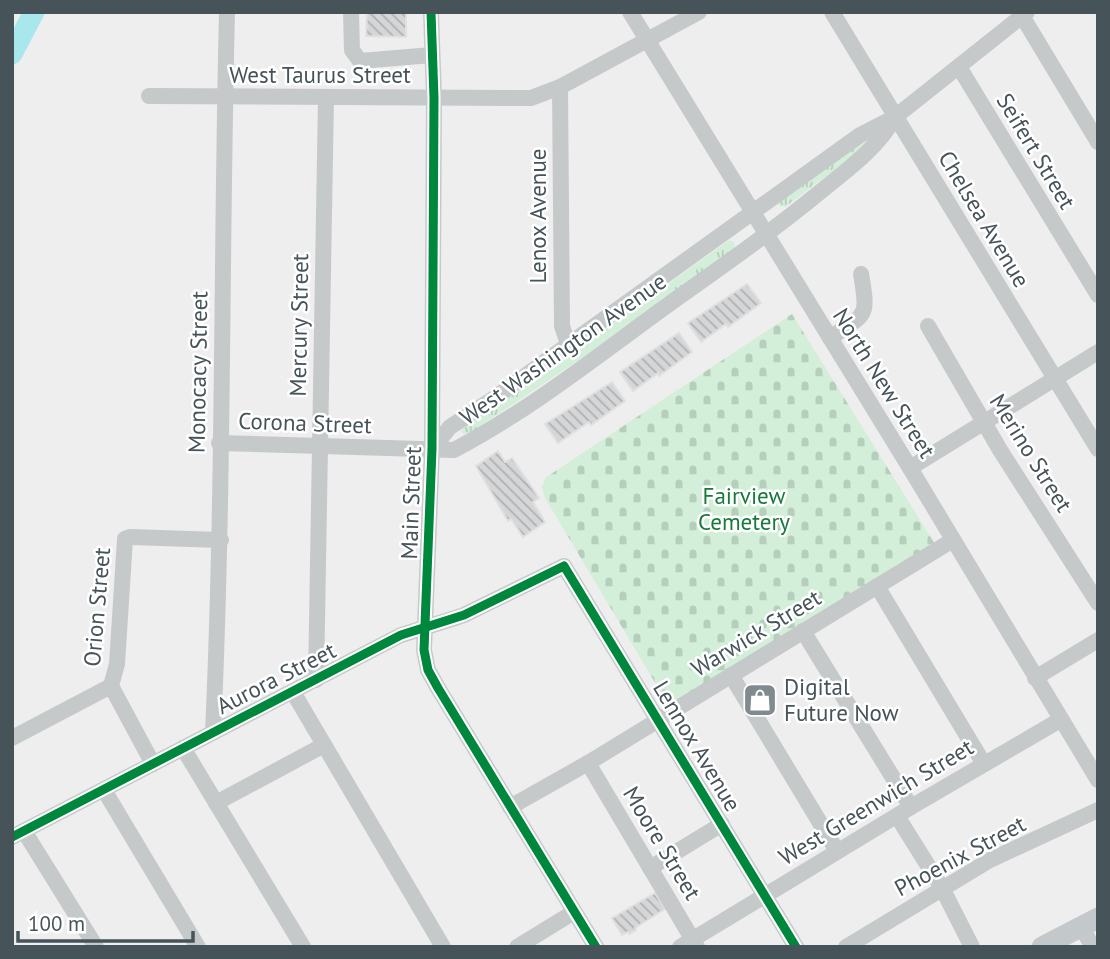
<svg xmlns="http://www.w3.org/2000/svg" width="1110" height="959" viewBox="0 0 1110 959" font-family="'PT Sans',sans-serif">
<defs>
<pattern id="grass-tufts" width="24" height="20" patternUnits="userSpaceOnUse" patternTransform="scale(1.75)"><rect width="24" height="20" fill="#d3eed9"/><path d="M3 7l-1-3M5 7V3M7 7l1-3M15 17l-1-3M17 17v-4M19 17l1-3" fill="none" stroke="#b6cebc"/></pattern>
<pattern id="cemetery-stones" width="16" height="16" patternUnits="userSpaceOnUse" patternTransform="scale(1.75)"><rect width="16" height="16" fill="#d3eed9"/><path d="M2 7V4a2 2 0 0 1 4 0v3zM10 15v-3a2 2 0 0 1 4 0v3z" fill="#b6cebc"/></pattern>
<pattern id="building-back-hatch" width="6" height="6" patternUnits="userSpaceOnUse" patternTransform="scale(1.75)"><rect width="6" height="6" fill="#d5d6d7"/><path d="M-1 5l2 2M0 0l6 6M5-1l2 2" fill="none" stroke="#afb0b1"/></pattern>
</defs>
<rect width="100%" height="100%" fill="#efeeee"/>
<g fill="url(#grass-tufts)">
<path d="M 873,134 L 873,141 L 785,207 L 780,206 L 776,202 Z"/>
<path d="M 728,241 L 733,241 L 735,244 L 734,249 L 586,355 L 473,431 L 464,434 L 461,431 L 468,423 L 539,376 Z"/>
</g>
<path fill="url(#cemetery-stones)" d="M 792,314 L 938,549 L 672,711 L 545,498 L 542,488 L 545,478 Z"/>
<g fill="none" stroke-linecap="round" stroke-linejoin="round">
<path stroke="#a8e7eb" stroke-width="21" d="M 12,54 L 34,12"/>
</g>
<g fill="url(#building-back-hatch)" stroke="#e0e0e1" stroke-width="2">
<path d="M 367,12 L 406,12 L 406,37 L 366,36 Z"/>
<path d="M 747,284 L 761,303 L 728,327 L 726,324 L 701,342 L 688,323 Z"/>
<path d="M 679,333 L 692,352 L 659,376 L 658,373 L 633,391 L 620,372 Z"/>
<path d="M 612,382 L 625,401 L 591,425 L 589,422 L 558,443 L 545,424 Z"/>
<path d="M 498,451 L 505,462 L 512,458 L 539,498 L 533,502 L 545,522 L 523,537 L 511,519 L 508,521 L 476,466 Z"/>
<path d="M 655,893 L 665,909 L 635,928 L 636,930 L 629,934 L 628,932 L 622,935 L 612,918 Z"/>
</g>
<g fill="none" stroke-linecap="round" stroke-linejoin="round">
<g stroke="#c6c9ca" stroke-width="16">
<path d="M 351,12 L 352,50 L 360,61 L 432,55"/>
<path d="M 431,12 L 434,98 L 432,449 L 424,650 L 428,670 L 438,688 L 596,947"/>
<path d="M 630,12 L 910,468 L 1098,780"/>
<path d="M 832,12 L 1098,449"/>
<path d="M 1022,16 L 1098,142"/>
<path d="M 959,67 L 1098,295"/>
<path d="M 560,87 L 562,326 L 568,344"/>
<path d="M 149,96 L 531,98 L 560,87 L 699,12"/>
<path d="M 928,326 L 1000,450 L 1098,603"/>
<path d="M 830,338 C 866,313 869,319 861,274"/>
<path d="M 219,443 L 454,450 C 534,408 606,349 679,297 C 727,263 775,229 820,192 C 848,169 877,149 895,117"/>
<path d="M 432,449 L 450,427 L 493,399 L 860,135 L 895,117 L 1027,12"/>
<path d="M 910,468 L 1098,352"/>
<path d="M 877,586 L 984,764"/>
<path d="M 803,631 L 911,807"/>
<path d="M 731,675 L 837,851"/>
<path d="M 1035,678 L 1098,640"/>
<path d="M 316,680 L 326,97"/>
<path d="M 293,692 L 443,947"/>
<path d="M 213,732 C 224,492 221,252 227,12"/>
<path d="M 12,738 L 111,686"/>
<path d="M 183,748 L 303,947"/>
<path d="M 588,763 L 697,947"/>
<path d="M 153,764 L 111,686 L 117,664 L 125,539 L 130,537 L 221,540"/>
<path d="M 104,790 L 198,947"/>
<path d="M 216,803 L 324,745"/>
<path d="M 510,807 L 588,763 L 953,540"/>
<path d="M 897,816 L 942,888 L 972,947"/>
<path d="M 24,831 L 96,947"/>
<path d="M 12,837 L 401,635 L 464,615 L 564,566 L 796,947"/>
<path d="M 650,868 L 722,824"/>
<path d="M 1081,927 L 1093,947"/>
<path d="M 517,947 L 574,912"/>
<path d="M 680,947 L 911,807 L 1060,720"/>
<path d="M 846,947 L 990,860 L 1098,810"/>
</g>
<path stroke="#c3c8ca" stroke-width="21" d="M 1042,947 L 1098,918"/>
<g stroke="#fff" stroke-width="13">
<g id="cycleway">
<path d="M 431,12 L 434,98 L 432,449 L 424,650 L 428,670 L 438,688 L 596,947"/>
<path d="M 12,837 L 401,635 L 464,615 L 564,566 L 796,947"/>
</g>
</g>
<use href="#cycleway" stroke="#00873e" stroke-width="9"/>
</g>
<defs>
<g id="shop-square" transform="scale(1.75)"><rect x="-9" y="-9" width="18" height="18" rx="4" fill="#818a8e" stroke="#fff"/><path d="M-5-2.5h2.3a2.7 3.5 0 0 1 5.4 0H5L5.5 6h-11ZM-1.5-2.5h3a1.5 2.3 0 0 0-3 0Z" fill="#fff"/></g>
</defs>
<g fill-rule="evenodd">
<use href="#shop-square" x="760" y="700"/>
</g>
<g text-anchor="middle" stroke-width="5" stroke-linejoin="round" paint-order="stroke">
<g font-size="23" fill="#46545a" stroke="#fff">
<text x="320" y="83">West Taurus Street</text>
<text transform="translate(1036 151) rotate(59)" y="8">Seifert Street</text>
<text transform="translate(538 216) rotate(-90)" y="8">Lenox Avenue</text>
<text transform="translate(984 219) rotate(59)" y="8">Chelsea Avenue</text>
<text transform="translate(299 325) rotate(-89)" y="8">Mercury Street</text>
<text transform="translate(563 349) rotate(-35)" y="8">West Washington Avenue</text>
<text transform="translate(198 372) rotate(-89)" y="8">Monocacy Street</text>
<text transform="translate(884 383) rotate(58)" y="8">North New Street</text>
<text transform="translate(305 423) rotate(2)" y="8">Corona Street</text>
<text transform="translate(1031 453) rotate(58)" y="8">Merino Street</text>
<text transform="translate(411 503) rotate(-88)" y="8">Main Street</text>
<text transform="translate(97 607) rotate(-85)" y="8">Orion Street</text>
<text transform="translate(756 633) rotate(-31)" y="8">Warwick Street</text>
<text transform="translate(276 678) rotate(-27)" y="8">Aurora Street</text>
<text transform="translate(697 746) rotate(59)" y="8">Lennox Avenue</text>
<text transform="translate(876 802) rotate(-31)" y="8">West Greenwich Street</text>
<text transform="translate(662 843) rotate(59)" y="8">Moore Street</text>
<text transform="translate(960 856) rotate(-28)" y="8">Phoenix Street</text>
</g>
<g font-size="23" fill="#187a3a" stroke="#fff">
<text x="744" y="504">Fairview<tspan x="744" dy="26">Cemetery</tspan></text>
</g>
<g font-size="23" fill="#46545a" stroke="#fff" text-anchor="start">
<text x="784" y="695">Digital<tspan x="784" dy="26">Future Now</tspan></text>
</g>
</g>
<rect width="1110" height="959" fill="none" stroke="#46545a" stroke-width="28"/>
<path d="M18 931v10h175v-10" fill="none" stroke="#46545a" stroke-width="3.5"/>
<text x="28" y="931" font-size="21" fill="#46545a" stroke="#ffffff" stroke-width="5" paint-order="stroke">100 m</text>
</svg>
